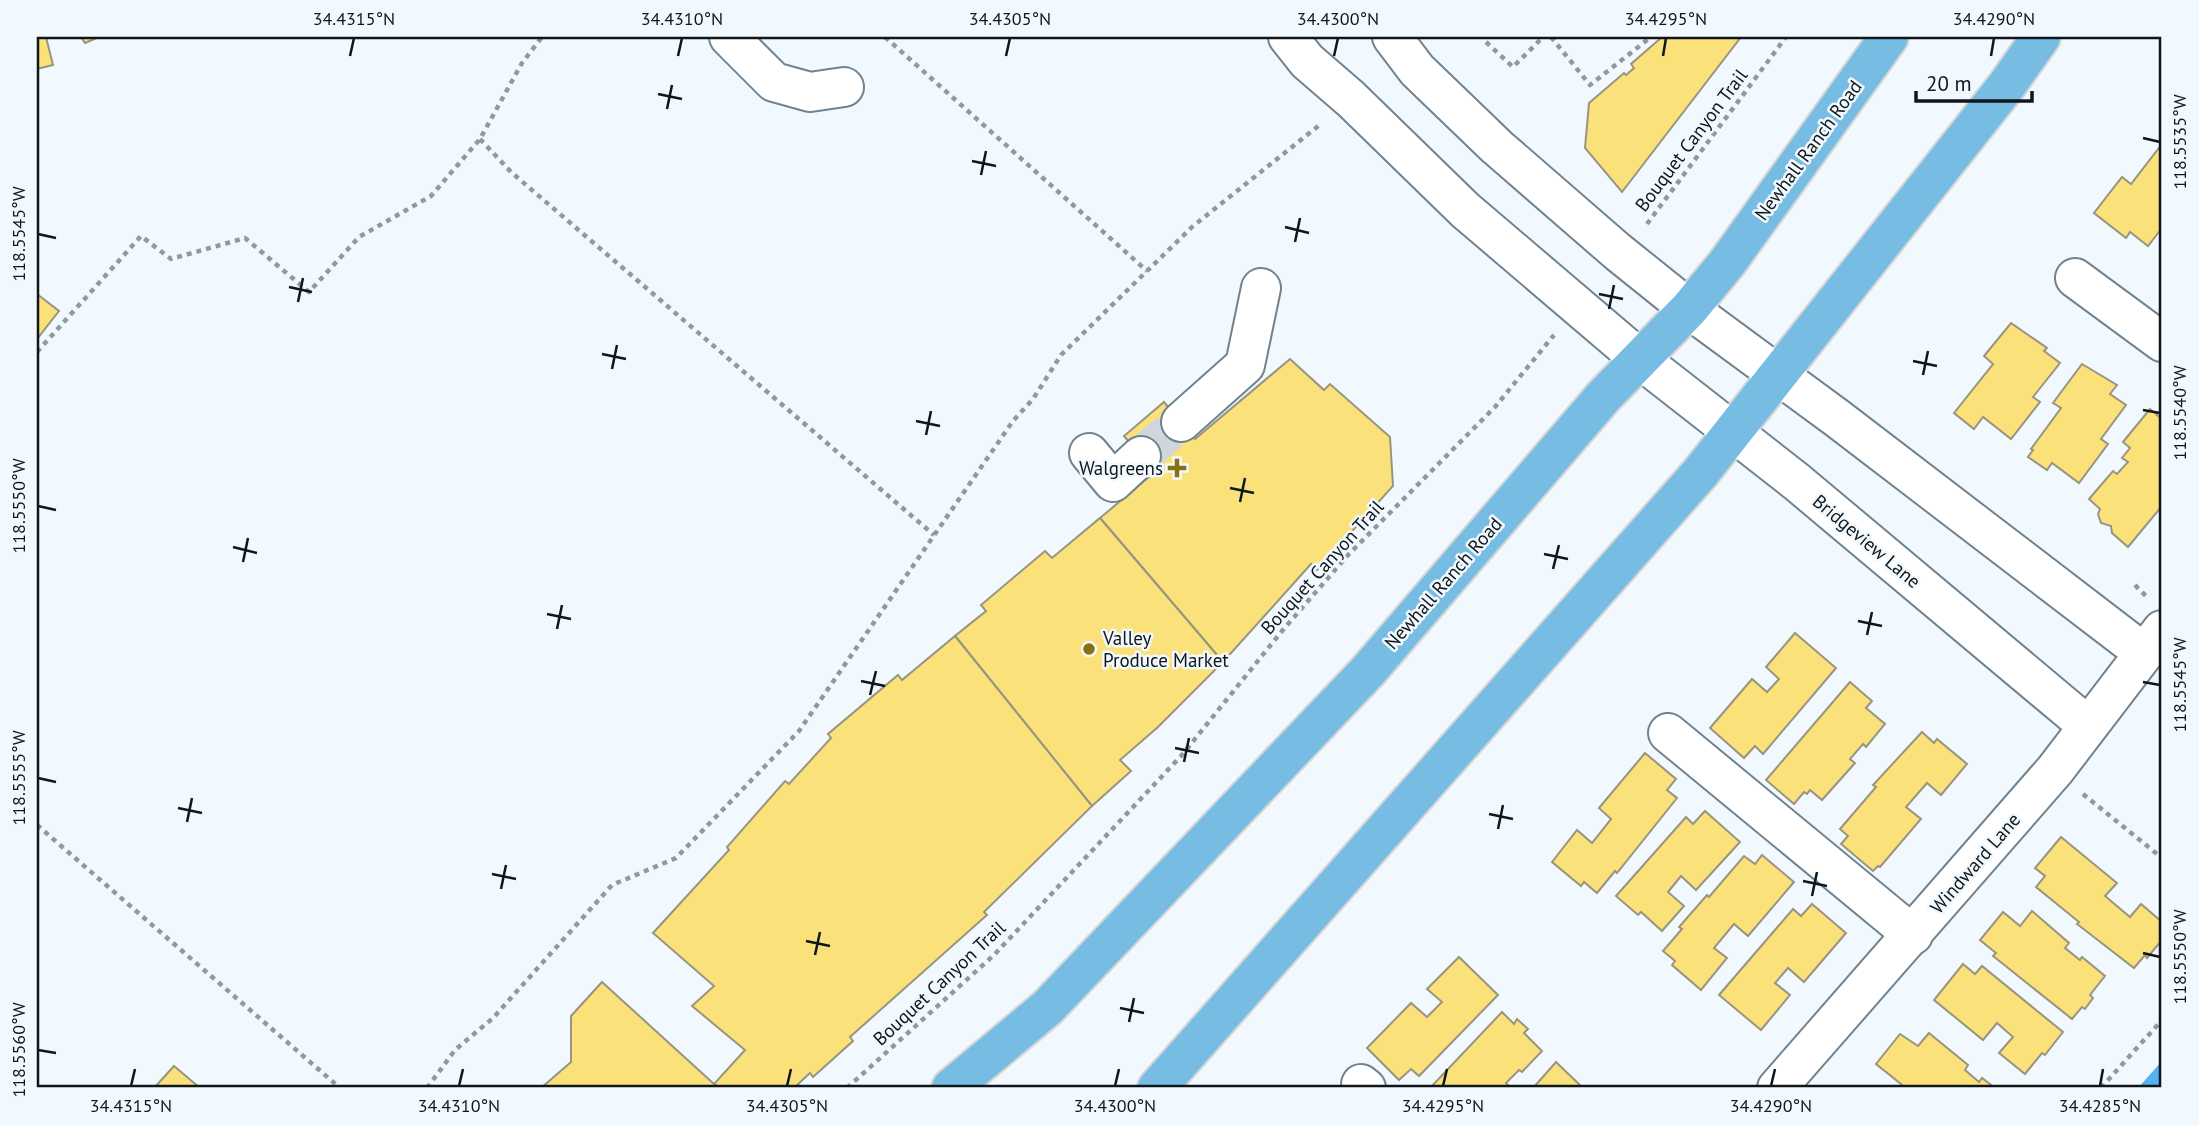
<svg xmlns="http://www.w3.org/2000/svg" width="2199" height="1125" viewBox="0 0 2199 1125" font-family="'PT Sans',sans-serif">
<rect width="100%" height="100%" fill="#f1f9ff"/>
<path fill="#53b3f0" d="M 2162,1061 L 2162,1088 L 2138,1088 Z"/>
<g fill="#fae17a" stroke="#999480" stroke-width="2">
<path d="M 37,37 L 46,37 L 53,65 L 37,69 Z"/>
<path d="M 81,37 L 99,37 L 85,43 Z"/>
<path d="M 1662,37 L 1741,37 L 1622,192 L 1585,148 L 1589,103 L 1624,73 L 1626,75 L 1634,68 L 1631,64 Z"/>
<path d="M 2162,144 L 2162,228 L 2148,246 L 2130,232 L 2126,238 L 2094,213 L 2122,177 L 2131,184 Z"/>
<path d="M 37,294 L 59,311 L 37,339 Z"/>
<path d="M 2011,323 L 2047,348 L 2044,351 L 2060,363 L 2033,397 L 2040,402 L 2011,439 L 1983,417 L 1974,429 L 1954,413 L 1993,364 L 1984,356 Z"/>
<path d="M 1290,359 L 1324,390 L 1330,384 L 1390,437 L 1393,486 L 1317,570 L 1311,564 L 1223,662 L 1100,518 L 1155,472 L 1124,436 L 1164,402 L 1195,439 Z"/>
<path d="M 2082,364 L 2117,385 L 2110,394 L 2126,405 L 2101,439 L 2108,444 L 2079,483 L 2052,463 L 2047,470 L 2028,457 L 2033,450 L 2031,449 L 2061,408 L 2053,403 Z"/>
<path d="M 2150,409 L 2162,419 L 2162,506 L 2128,547 L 2112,533 L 2111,526 L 2101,523 L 2098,514 L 2100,509 L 2089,499 L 2113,471 L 2117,474 L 2128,462 L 2122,458 L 2130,448 L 2123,442 Z"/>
<path d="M 1100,518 L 1223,662 L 1158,727 L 1120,760 L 1131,771 L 1092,806 L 955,636 L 986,611 L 981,605 L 1045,551 L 1052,558 Z"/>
<path d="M 1795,633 L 1836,668 L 1763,754 L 1755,746 L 1744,758 L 1710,728 L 1752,679 L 1767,692 L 1779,679 L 1766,667 Z"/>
<path d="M 955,636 L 1092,806 L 984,912 L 987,915 L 850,1037 L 853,1041 L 813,1077 L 810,1073 L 794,1088 L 720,1088 L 714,1084 L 745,1050 L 692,1006 L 714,986 L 653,933 L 729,850 L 727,847 L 785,781 L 789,784 L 831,738 L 828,734 L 898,675 L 902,680 Z"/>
<path d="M 1850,682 L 1872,701 L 1866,708 L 1885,724 L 1866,747 L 1863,744 L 1850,759 L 1855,763 L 1822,800 L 1810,790 L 1807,794 L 1804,792 L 1794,804 L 1766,780 Z"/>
<path d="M 1922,732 L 1934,743 L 1937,739 L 1967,764 L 1941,795 L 1927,783 L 1906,807 L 1921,819 L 1880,867 L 1878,866 L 1873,871 L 1841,844 L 1848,836 L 1840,829 L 1876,787 L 1873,785 Z"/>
<path d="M 1645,753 L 1676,779 L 1667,790 L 1677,798 L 1617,873 L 1615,871 L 1597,893 L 1584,882 L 1581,886 L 1552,862 L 1577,830 L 1592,843 L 1611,819 L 1599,808 Z"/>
<path d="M 1705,811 L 1740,842 L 1696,890 L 1681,876 L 1668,892 L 1684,906 L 1662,931 L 1641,912 L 1638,915 L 1616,896 L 1686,817 L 1693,824 Z"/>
<path d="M 2061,837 L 2117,883 L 2105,896 L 2130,917 L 2141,904 L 2162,922 L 2162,940 L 2147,958 L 2145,955 L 2134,968 L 2077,924 L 2079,922 L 2036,887 L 2045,876 L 2035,868 Z"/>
<path d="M 1762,855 L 1794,882 L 1748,936 L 1734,924 L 1714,948 L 1727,958 L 1701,990 L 1672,965 L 1675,961 L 1663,951 L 1682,929 L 1679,927 L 1707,895 L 1709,897 L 1744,856 L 1755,864 Z"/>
<path d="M 1812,904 L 1846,933 L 1804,982 L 1788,968 L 1775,983 L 1790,995 L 1761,1030 L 1719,995 L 1793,909 L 1801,916 Z"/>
<path d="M 2032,911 L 2069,943 L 2065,948 L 2080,960 L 2082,957 L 2105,976 L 2090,995 L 2093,998 L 2085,1009 L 2082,1007 L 2072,1019 L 1993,956 L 1996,953 L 1980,940 L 2003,912 L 2020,926 Z"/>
<path d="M 1459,957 L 1498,995 L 1419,1076 L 1411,1069 L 1399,1080 L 1367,1048 L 1411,1003 L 1427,1017 L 1442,1002 L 1427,989 Z"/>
<path d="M 1963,964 L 1975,974 L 1982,966 L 2063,1032 L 2045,1055 L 2042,1053 L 2025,1074 L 1999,1053 L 2013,1037 L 1997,1023 L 1983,1040 L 1934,1000 Z"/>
<path d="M 602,982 L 714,1084 L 720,1088 L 541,1088 L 571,1062 L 571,1016 Z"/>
<path d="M 1502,1012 L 1514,1024 L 1517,1019 L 1528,1029 L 1524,1033 L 1542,1051 L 1522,1072 L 1519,1070 L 1506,1083 L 1509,1086 L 1507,1088 L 1430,1088 Z"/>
<path d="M 1929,1033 L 1968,1065 L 1965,1070 L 1979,1082 L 1982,1078 L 1995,1088 L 1906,1088 L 1876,1064 L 1900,1034 L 1918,1046 Z"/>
<path d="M 1556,1062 L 1583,1088 L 1533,1088 Z"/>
<path d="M 174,1066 L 200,1088 L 154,1088 Z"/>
</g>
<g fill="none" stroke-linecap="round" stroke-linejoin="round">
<path stroke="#cfd7dd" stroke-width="38" stroke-dasharray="38 19" stroke-linecap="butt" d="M 1141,456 L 1181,422"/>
<g stroke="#718390" stroke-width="42">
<g id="minor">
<path d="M 729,37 L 774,82 L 810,92 L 844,87"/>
<path d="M 1288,37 L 1307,61 L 1351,99 L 1465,210 L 1641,360 L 1797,482 L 2088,726"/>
<path d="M 1392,37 L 1417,70 L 1497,147 L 1618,252 L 1689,309 L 1837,418 L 2144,653"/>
<path d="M 2075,278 L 2162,342"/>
<path d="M 1181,422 L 1245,365 L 1261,288"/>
<path d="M 1089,453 L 1113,482 L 1141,456"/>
<path d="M 1668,733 L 1913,935"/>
<path d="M 1361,1084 L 1366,1088"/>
<path d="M 1777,1088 L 2055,770 L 2162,630"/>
</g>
</g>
<g stroke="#d4d5d6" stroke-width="42">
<g id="major">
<path d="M 951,1088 L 1047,1008 L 1368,671 L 1604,396 L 1689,309 L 1727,263 L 1889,37"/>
<path d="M 1157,1088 L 1701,472 L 2007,85 L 2041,37"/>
</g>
</g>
<g stroke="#91999e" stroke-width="4.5" stroke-dasharray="5 5" stroke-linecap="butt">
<path d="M 885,37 L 1147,271"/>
<path d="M 1551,37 L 1590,85 L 1651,37"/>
<path d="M 1486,42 L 1513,67 L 1543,37"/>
<path d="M 480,139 L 511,172 L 934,535"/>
<path d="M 1647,224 L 1786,37"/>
<path d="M 37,352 L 141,236 L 171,259 L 245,238 L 309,292 L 359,237 L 431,196 L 480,139 L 522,63 L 542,37"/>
<path d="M 2135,585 L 2147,597"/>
<path d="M 2083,794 L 2162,858"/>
<path d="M 37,825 L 340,1088"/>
<path d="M 427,1088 L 455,1050 L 493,1018 L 612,885 L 676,858 L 799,731 L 1013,421 L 1033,399 L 1061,355 L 1192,227 L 1322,123"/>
<path d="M 847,1088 L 994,955 L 1182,755 L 1282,631 L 1348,555 L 1495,407 L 1554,335"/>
<path d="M 2101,1088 L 2162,1020"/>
</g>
<use href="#minor" stroke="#fff" stroke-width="38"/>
<use href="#major" stroke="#77bde3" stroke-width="38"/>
</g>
<path fill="none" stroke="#10171b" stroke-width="2.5" d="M 350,56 L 354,38M 678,56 L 682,38M 1006,56 L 1010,38M 1334,56 L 1338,38M 1663,56 L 1666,38M 1991,56 L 1994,38M 658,94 L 682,99M 667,109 L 672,85M 2143,138 L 2160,142M 972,161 L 996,166M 981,175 L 986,151M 1285,227 L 1309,233M 38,234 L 56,238M 1295,242 L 1300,218M 289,287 L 312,292M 1599,294 L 1623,299M 298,302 L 303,278M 1609,309 L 1614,285M 602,354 L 626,359M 1913,361 L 1937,366M 612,369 L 617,345M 1923,375 L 1928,351M 2143,410 L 2160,413M 916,421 L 940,426M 926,435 L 931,411M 1230,488 L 1254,493M 1240,502 L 1245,478M 38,506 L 56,510M 233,547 L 257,553M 1544,554 L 1568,559M 243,562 L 248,538M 1553,569 L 1559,545M 547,614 L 571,619M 1858,621 L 1882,626M 557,629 L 562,605M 1867,635 L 1872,612M 861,681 L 885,686M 2143,682 L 2160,685M 870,695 L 876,671M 1175,748 L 1199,753M 1184,762 L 1189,738M 38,778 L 56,782M 178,808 L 202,813M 1489,814 L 1513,819M 187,822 L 192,798M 1498,829 L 1503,805M 492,874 L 516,879M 1803,881 L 1827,886M 501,889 L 506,865M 1812,896 L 1817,872M 806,941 L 830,946M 2143,953 L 2160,957M 815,955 L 820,932M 1120,1008 L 1144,1013M 1129,1022 L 1134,998M 38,1050 L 56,1053M 131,1086 L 135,1069M 459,1086 L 463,1069M 787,1086 L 791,1069M 1115,1086 L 1119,1069M 1443,1086 L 1447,1069M 1771,1086 L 1775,1069M 2100,1086 L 2103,1069"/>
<g fill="#867214" stroke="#f1f9ff" stroke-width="2.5">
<path d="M1173.5 457.5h7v7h7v7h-7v7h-7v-7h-7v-7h7z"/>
<circle cx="1089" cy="649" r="7"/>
</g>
<g text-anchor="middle" stroke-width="5" stroke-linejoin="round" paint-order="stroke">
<g font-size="19" fill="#10171b" stroke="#f1f9ff">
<text transform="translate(1691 140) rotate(-53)" y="7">Bouquet Canyon Trail</text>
<text transform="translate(1808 150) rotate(-54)" y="7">Newhall Ranch Road</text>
<text transform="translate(1867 541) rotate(40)" y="7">Bridgeview Lane</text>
<text transform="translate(1322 567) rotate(-48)" y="7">Bouquet Canyon Trail</text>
<text transform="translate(1443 583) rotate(-49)" y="7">Newhall Ranch Road</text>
<text transform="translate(1975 863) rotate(-49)" y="7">Windward Lane</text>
<text transform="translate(939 983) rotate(-43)" y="7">Bouquet Canyon Trail</text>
</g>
<g font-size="19" fill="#10171b" stroke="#f1f9ff" text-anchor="end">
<text x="1163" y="475">Walgreens</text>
<text x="1103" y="645" text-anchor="start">Valley<tspan x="1103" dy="22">Produce Market</tspan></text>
</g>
</g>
<rect width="2199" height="1125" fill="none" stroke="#f1f9ff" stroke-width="77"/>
<path d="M1916 91v10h116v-10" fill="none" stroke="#10171b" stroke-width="3.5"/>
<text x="1926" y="91" font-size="21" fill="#10171b" stroke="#f1f9ff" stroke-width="5" paint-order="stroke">20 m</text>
<rect x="38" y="38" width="2122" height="1048" fill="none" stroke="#10171b" stroke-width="2.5"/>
<g font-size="18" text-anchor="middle" fill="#10171b">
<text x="354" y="25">34.4315°N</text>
<text x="682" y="25">34.4310°N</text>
<text x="1010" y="25">34.4305°N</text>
<text x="1338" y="25">34.4300°N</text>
<text x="1666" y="25">34.4295°N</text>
<text x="1994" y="25">34.4290°N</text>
<text transform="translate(2180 142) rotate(-90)" y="6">118.5535°W</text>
<text transform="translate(19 234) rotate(-90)" y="6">118.5545°W</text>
<text transform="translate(2180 413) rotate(-90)" y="6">118.5540°W</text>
<text transform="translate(19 506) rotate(-90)" y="6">118.5550°W</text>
<text transform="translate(2180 685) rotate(-90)" y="6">118.5545°W</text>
<text transform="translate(19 778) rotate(-90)" y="6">118.5555°W</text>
<text transform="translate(2180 957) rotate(-90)" y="6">118.5550°W</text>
<text transform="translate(19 1050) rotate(-90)" y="6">118.5560°W</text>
<text x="131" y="1112">34.4315°N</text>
<text x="459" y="1112">34.4310°N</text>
<text x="787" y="1112">34.4305°N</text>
<text x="1115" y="1112">34.4300°N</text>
<text x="1443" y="1112">34.4295°N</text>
<text x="1771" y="1112">34.4290°N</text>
<text x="2100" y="1112">34.4285°N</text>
</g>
</svg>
